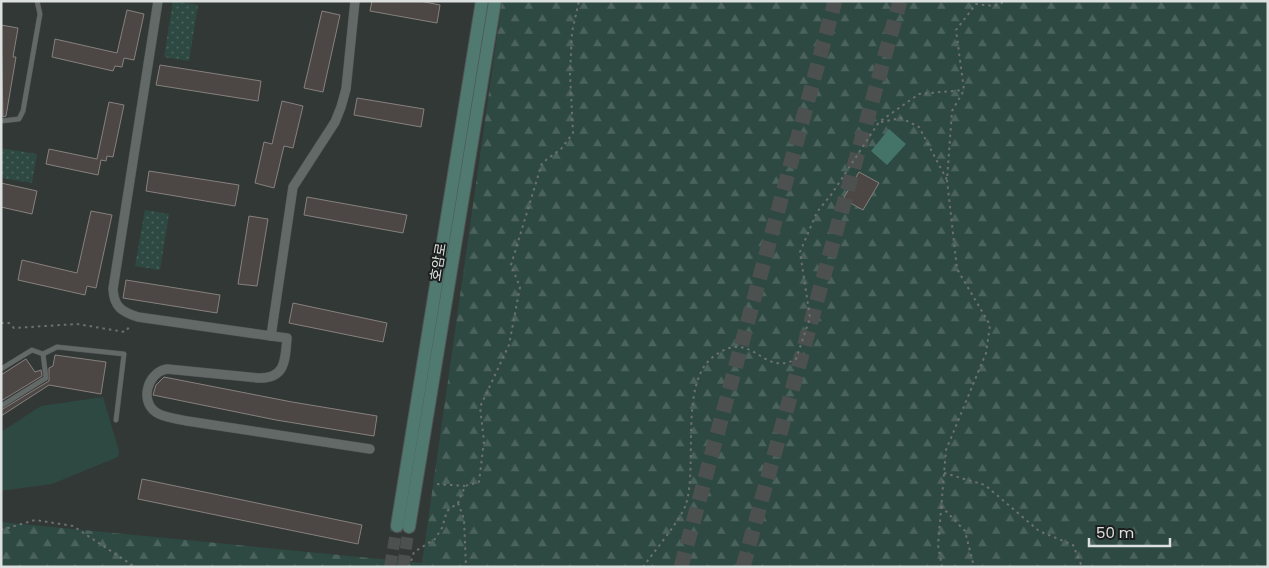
<svg xmlns="http://www.w3.org/2000/svg" width="1269" height="568" viewBox="0 0 1269 568" font-family="Poppins,'Noto Sans KR',sans-serif">
<defs>
<pattern id="forest-firs" width="22" height="20" patternUnits="userSpaceOnUse" patternTransform="scale(1.25)"><rect width="22" height="20" fill="#2d4941"/><path d="M5 1l3.5 6h-7zM16 11l3.5 6h-7z" fill="#4b635c"/></pattern>
<pattern id="park-dots" width="8" height="8" patternUnits="userSpaceOnUse" patternTransform="scale(1.25)"><rect width="8" height="8" fill="#2d4941"/><path d="M2 2h.1M6 6h.1" fill="none" stroke="#4b635c" stroke-width="1.8" stroke-linecap="round"/></pattern>
</defs>
<rect width="100%" height="100%" fill="#323836"/>
<path fill="url(#forest-firs)" d="M 502,1 L 1268,1 L 1268,567 L 1,567 L 1,522 L 422,563 Z"/>
<g fill="url(#park-dots)">
<path d="M 173,1 L 198,5 L 189,61 L 164,57 Z"/>
<path d="M 1,148 L 37,154 L 32,183 L 1,178 Z"/>
<path d="M 145,210 L 169,214 L 160,270 L 135,266 Z"/>
</g>
<path fill="#2d4941" d="M 103,397 L 119,451 L 118,457 L 52,484 L 1,491 L 1,432 L 41,406 Z"/>
<path fill="#447467" d="M 889,129 L 906,144 L 887,165 L 871,151 Z"/>
<g fill="#4c4744" stroke="#87817e">
<path d="M 372,1 L 420,1 L 440,5 L 437,23 L 370,11 Z"/>
<path d="M 127,10 L 144,14 L 134,60 L 124,58 L 122,67 L 115,66 L 113,71 L 52,57 L 55,39 L 117,53 Z"/>
<path d="M 322,11 L 340,15 L 323,92 L 304,88 Z"/>
<path d="M 1,25 L 18,28 L 13,57 L 16,57 L 6,116 L 3,117 Z"/>
<path d="M 160,65 L 261,81 L 258,101 L 156,85 Z"/>
<path d="M 357,98 L 424,109 L 421,127 L 354,115 Z"/>
<path d="M 282,101 L 303,106 L 293,148 L 284,146 L 274,188 L 255,183 L 264,142 L 272,144 Z"/>
<path d="M 109,102 L 124,105 L 113,157 L 107,156 L 106,161 L 101,160 L 98,175 L 46,164 L 49,149 L 97,159 Z"/>
<path d="M 149,171 L 239,185 L 235,206 L 146,191 Z"/>
<path d="M 859,172 L 879,183 L 863,210 L 843,199 Z"/>
<path d="M 1,183 L 37,191 L 32,214 L 1,207 Z"/>
<path d="M 307,197 L 407,215 L 403,233 L 304,215 Z"/>
<path d="M 91,211 L 112,215 L 96,288 L 87,286 L 85,295 L 18,280 L 22,260 L 77,273 Z"/>
<path d="M 249,216 L 268,219 L 257,286 L 238,284 Z"/>
<path d="M 126,280 L 220,295 L 217,313 L 123,298 Z"/>
<path d="M 293,303 L 387,323 L 383,342 L 289,323 Z"/>
<path d="M 55,355 L 106,362 L 101,394 L 49,385 L 1,416 L 1,410 L 49,381 L 49,368 L 53,366 Z"/>
<path d="M 26,359 L 35,372 L 41,370 L 42,376 L 1,401 L 1,375 Z"/>
<path d="M 164,377 L 292,402 L 377,416 L 374,436 L 276,420 L 153,395 L 156,385 Z"/>
<path d="M 142,479 L 362,525 L 358,544 L 138,499 Z"/>
</g>
<g fill="none" stroke-linecap="round" stroke-linejoin="round">
<g stroke="#4c514f" stroke-width="12" stroke-dasharray="12 6" stroke-linecap="butt">
<path d="M 390,567 L 397,526"/>
<path d="M 403,567 L 409,527"/>
</g>
<g stroke="#4c514f" stroke-width="15" stroke-dasharray="15 8" stroke-linecap="butt">
<path d="M 681,567 L 835,1"/>
<path d="M 743,567 L 900,1"/>
</g>
<g stroke="#505554" stroke-width="5.5">
<g id="service">
<path d="M 1,121 L 19,119 L 23,111 L 40,14 L 37,1"/>
<path d="M 1,369 L 32,350 L 43,354 L 57,347 L 124,354 L 116,420"/>
<path d="M 1,406 L 46,378 L 43,354"/>
</g>
</g>
<g stroke="#505554" stroke-width="10">
<g id="minor">
<path d="M 158,1 L 113,289 C 114,307 122,312 138,317 L 271,336 L 293,187 L 335,122 L 341,107 L 346,89 L 355,1"/>
<path d="M 271,336 L 287,338 C 285,360 286,379 258,378 L 167,369 C 147,372 138,404 159,414 C 167,418 178,419 187,421 L 370,449"/>
</g>
</g>
<g stroke="#505554" stroke-width="14">
<g id="secondary">
<path d="M 397,526 L 482,1"/>
<path d="M 409,527 L 495,1"/>
</g>
</g>
<g stroke="#6c716f" stroke-width="2" stroke-dasharray="2.5 4" stroke-linecap="butt">
<path d="M 881,122 L 901,118 L 919,127 L 947,180"/>
<path d="M 1,323 L 9,323 L 14,328 L 77,324 L 125,332 L 131,325"/>
<path d="M 944,473 L 985,485 L 1039,531 L 1073,545 L 1082,567"/>
<path d="M 437,484 L 465,486"/>
<path d="M 458,503 L 464,519 L 466,567"/>
<path d="M 941,506 L 965,531 L 974,567"/>
<path d="M 1,530 L 35,520 L 73,526 L 135,567"/>
<path d="M 409,567 L 414,552 L 435,539 L 442,528 L 447,511 L 458,503 L 465,486 L 479,482 L 484,441 L 480,407 L 509,345 L 520,287 L 511,265 L 542,163 L 561,149 L 573,133 L 570,74 L 572,32 L 579,1"/>
<path d="M 643,567 C 653,553 682,518 686,504 C 698,466 679,382 713,357 C 753,326 761,378 796,359 L 810,318 L 800,252 L 817,212 L 831,195 L 879,122 L 919,94 L 964,90"/>
<path d="M 942,567 L 938,545 L 946,450 L 986,353 L 990,325 L 957,269 L 947,180 L 952,111 L 964,90 L 956,30 L 976,4 L 994,6 L 1006,1"/>
</g>
<use href="#service" stroke="#636967" stroke-width="4.5"/>
<use href="#minor" stroke="#636967" stroke-width="9"/>
<use href="#secondary" stroke="#507970" stroke-width="12"/>
</g>
<g text-anchor="middle" stroke-width="4" stroke-linejoin="round" paint-order="stroke">
<g font-size="14" fill="#dce0de" stroke="#1c1f1e">
<text transform="translate(438 262) rotate(-81)" y="5">호암로</text>
</g>
</g>
<rect width="1269" height="568" fill="none" stroke="#dce0de" stroke-width="5"/>
<path d="M1089 538v8h81v-8" fill="none" stroke="#dce0de" stroke-width="2.5"/>
<text x="1096" y="538" font-size="15" fill="#dce0de" stroke="#1c1f1e" stroke-width="4" paint-order="stroke">50 m</text>
</svg>
